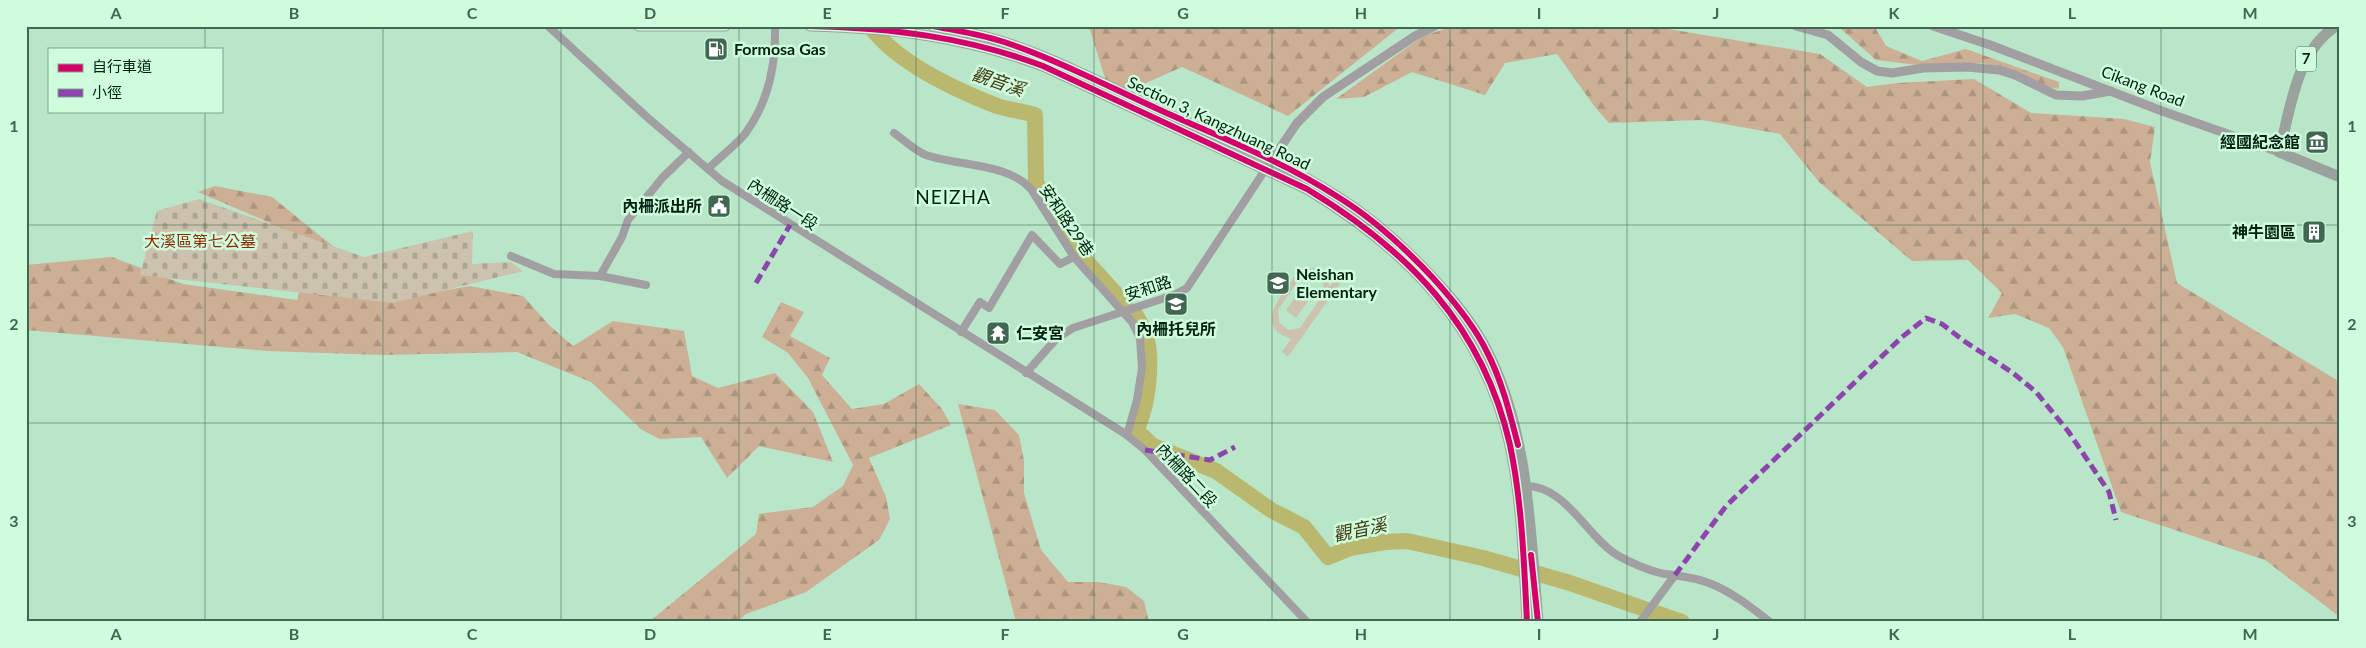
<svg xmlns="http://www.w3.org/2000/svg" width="2366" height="648" viewBox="0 0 2366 648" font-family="Lato,'Noto Sans TC',sans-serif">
<defs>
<pattern id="forest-firs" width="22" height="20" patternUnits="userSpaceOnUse" patternTransform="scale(1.25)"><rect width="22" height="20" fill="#ccaf95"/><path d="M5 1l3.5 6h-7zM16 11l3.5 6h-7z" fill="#ad967f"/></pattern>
<pattern id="cemetery-stones" width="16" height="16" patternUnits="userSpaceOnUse" patternTransform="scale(1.25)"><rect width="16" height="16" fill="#cdc2ad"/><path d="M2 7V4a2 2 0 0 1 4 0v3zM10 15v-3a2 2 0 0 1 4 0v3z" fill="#aea694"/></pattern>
</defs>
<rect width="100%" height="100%" fill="#b9e5c9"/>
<g fill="url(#forest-firs)">
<path d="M 1091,26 L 1401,26 L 1288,116 L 1182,67 L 1130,90 L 1106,81 L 1089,27 Z"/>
<path d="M 1454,26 L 1650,26 L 1820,54 L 1867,87 L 1897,83 L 1974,79 L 2031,113 L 2124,119 L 2155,127 L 2150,162 L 2177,283 L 2340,382 L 2340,617 L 2265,560 L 2121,512 L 2063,347 L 2049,328 L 2015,314 L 1988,318 L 2002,293 L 1968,260 L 1912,261 L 1819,182 L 1780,134 L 1702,120 L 1609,123 L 1595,107 L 1557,54 L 1505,63 L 1485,95 L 1412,72 L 1364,97 L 1336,99 L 1423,36 Z"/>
<path d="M 1834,26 L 1874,26 L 1886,46 L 1922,61 L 1966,49 L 2059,82 L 2059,89 L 2046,87 L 2011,70 L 1982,63 L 1925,66 L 1876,60 L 1840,28 Z"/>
<path d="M 215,186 L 272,197 L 344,255 L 389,300 L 470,286 L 523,296 L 550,326 L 573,346 L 613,321 L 684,331 L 692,376 L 718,388 L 775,373 L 813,412 L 833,462 L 759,446 L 727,478 L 701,437 L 660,439 L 642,430 L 591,382 L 517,352 L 382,355 L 268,351 L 26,330 L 26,265 L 112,257 L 183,284 L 297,300 L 304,275 L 270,223 L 198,192 Z"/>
<path d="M 781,302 L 804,312 L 790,336 L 830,358 L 822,375 L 852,409 L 884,404 L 919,384 L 942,409 L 951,425 L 869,458 L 886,497 L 890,519 L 879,540 L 806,592 L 746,614 L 737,622 L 649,622 L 756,534 L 759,514 L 813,507 L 843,486 L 853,465 L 808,378 L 788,353 L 762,337 Z"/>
<path d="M 958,404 L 995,410 L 1019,435 L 1024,461 L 1024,493 L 1041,550 L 1068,582 L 1098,582 L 1126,587 L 1144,601 L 1149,622 L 1016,622 Z"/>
</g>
<path fill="url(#cemetery-stones)" d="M 199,199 L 364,257 L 473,231 L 472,264 L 511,262 L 523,271 L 393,303 L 140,275 L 157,211 Z"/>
<g fill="#cdc2ad" fill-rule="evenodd">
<path d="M 1313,268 L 1321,270 L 1327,274 L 1329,287 L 1338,275 L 1343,279 L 1288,357 L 1282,352 L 1291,339 C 1261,329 1272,307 1286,289 C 1290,284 1293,277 1298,273 C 1302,269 1308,269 1313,268 ZM 1308,275 L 1322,278 L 1324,293 L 1300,328 L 1288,330 L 1279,322 L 1278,310 L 1300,278 Z"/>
<path d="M 1303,287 L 1313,294 L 1296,318 L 1286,310 Z"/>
</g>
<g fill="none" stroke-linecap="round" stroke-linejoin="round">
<g stroke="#bab86e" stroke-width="16">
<path d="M 870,26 C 897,63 956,90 997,106 C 1009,110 1023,111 1035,115 L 1036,183 L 1077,251 L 1125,304"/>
<path d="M 1136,315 C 1139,321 1143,328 1146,336 C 1153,360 1148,408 1136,430 L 1153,446 L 1216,471 L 1271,510 L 1304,527 L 1328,557 L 1350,548 L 1384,542 L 1407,541 L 1483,558 L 1570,583 L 1682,622"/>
</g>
<g stroke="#a19fa1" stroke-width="8">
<path d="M 548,26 L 648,118 L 722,181 L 1124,433 L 1145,450 L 1307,622"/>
<path d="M 894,133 C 904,140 915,151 926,155 C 957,166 1008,163 1031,189 L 1074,257 L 1132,322 L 1140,338 L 1142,368 L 1137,400 L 1127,435"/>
<path d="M 708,169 C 720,157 735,146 745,134 C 768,103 776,64 775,26"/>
<path d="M 511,256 L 554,274 L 600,276 L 646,285"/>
<path d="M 600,276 L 622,237 L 628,220 L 663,177 L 689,152"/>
<path d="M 961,332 L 980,302 L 989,308 L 1032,235 L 1060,264 L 1074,257"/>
<path d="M 1026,373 L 1057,338 L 1073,328 L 1174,295 L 1187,288 L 1265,170"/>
<path d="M 1524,486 C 1565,484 1587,537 1617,555 C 1631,563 1645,569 1660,573 C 1676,576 1694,577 1709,583 C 1732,592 1751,607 1770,622"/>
<path d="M 1640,622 L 1675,575"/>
</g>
<g stroke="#a19fa1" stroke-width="9">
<path d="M 1796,26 L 1828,35 L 1861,62 L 1877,71 L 1892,73 L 1923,68 L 1967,67 L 1999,70 L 2015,75 L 2056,95 L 2082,96 L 2111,91"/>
<path d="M 1933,26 L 1993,46 L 2162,111 L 2279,152"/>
<path d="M 1268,166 L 1297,123 L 1323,97 L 1415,36 L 1435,26"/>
</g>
<g stroke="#9aa29e" stroke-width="11">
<path d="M 639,26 L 725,26"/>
<path d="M 810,26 C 892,28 966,37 1043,66 L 1307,189 C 1408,250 1483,326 1510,445 C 1522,502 1524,563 1527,622"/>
<path d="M 933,26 C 959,31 985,35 1010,44 C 1060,61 1108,86 1156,109 C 1217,136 1282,161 1338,197 C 1373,219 1403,246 1431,276 C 1452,298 1473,323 1487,351 C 1529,433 1530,532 1538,622"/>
<path d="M 2336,26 C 2295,53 2291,109 2279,152 L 2340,177"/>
</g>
<g stroke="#8e44ad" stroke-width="5" stroke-dasharray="10 5" stroke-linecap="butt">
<path d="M 756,283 L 790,225"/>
<path d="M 1145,450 L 1210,460 L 1235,447"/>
<path d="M 1675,575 L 1726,506 L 1902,337 L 1926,318 L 1942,324 L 1964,341 L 2013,373 L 2036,392 L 2068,431 L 2109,492 L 2116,520"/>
</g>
<g stroke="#cefcdd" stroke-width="9">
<g id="cycleway">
<path d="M 639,26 L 725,26"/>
<path d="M 810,26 C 892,28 966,37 1043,66 L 1307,189 C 1408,250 1483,326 1510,445 C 1522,502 1524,563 1527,622"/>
<path d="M 933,26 C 958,31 986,35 1010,44 C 1062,62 1111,88 1160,110 C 1219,137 1283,161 1338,197 C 1374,219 1404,247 1433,278 C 1453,300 1474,325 1487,352 C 1502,381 1510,414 1518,445"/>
<path d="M 1531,555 L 1538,622"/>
</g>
</g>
<use href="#cycleway" stroke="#d6006c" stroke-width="6"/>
</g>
<path fill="none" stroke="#416651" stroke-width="1" stroke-opacity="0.55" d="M 205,26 L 205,49M 383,26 L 383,622M 561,26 L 561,622M 739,26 L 739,622M 916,26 L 916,622M 1094,26 L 1094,622M 1272,26 L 1272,622M 1450,26 L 1450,622M 1627,26 L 1627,622M 1805,26 L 1805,622M 1983,26 L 1983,622M 2161,26 L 2161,622M 205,111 L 205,622M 26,225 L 2340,225M 26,423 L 2340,423"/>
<defs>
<g id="fuel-square" transform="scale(1.25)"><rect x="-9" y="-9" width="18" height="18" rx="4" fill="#416651" stroke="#cefcdd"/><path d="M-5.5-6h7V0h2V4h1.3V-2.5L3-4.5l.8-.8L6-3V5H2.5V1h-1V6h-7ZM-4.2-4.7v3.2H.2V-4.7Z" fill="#fff"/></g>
<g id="museum-square" transform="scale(1.25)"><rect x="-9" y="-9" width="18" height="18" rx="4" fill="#416651" stroke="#cefcdd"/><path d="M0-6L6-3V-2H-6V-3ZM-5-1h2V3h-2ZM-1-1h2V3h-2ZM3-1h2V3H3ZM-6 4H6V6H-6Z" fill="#fff"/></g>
<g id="civic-square" transform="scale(1.25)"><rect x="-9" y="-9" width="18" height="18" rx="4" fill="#416651" stroke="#cefcdd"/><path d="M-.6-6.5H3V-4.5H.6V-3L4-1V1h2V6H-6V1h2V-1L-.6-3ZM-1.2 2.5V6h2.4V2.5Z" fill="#fff"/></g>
<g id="building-square" transform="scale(1.25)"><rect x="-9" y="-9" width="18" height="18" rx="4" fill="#416651" stroke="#cefcdd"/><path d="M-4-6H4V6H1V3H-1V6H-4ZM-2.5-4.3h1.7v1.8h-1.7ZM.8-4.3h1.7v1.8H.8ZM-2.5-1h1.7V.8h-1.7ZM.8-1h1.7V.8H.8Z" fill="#fff"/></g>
<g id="school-square" transform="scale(1.25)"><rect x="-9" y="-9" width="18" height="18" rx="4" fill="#416651" stroke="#cefcdd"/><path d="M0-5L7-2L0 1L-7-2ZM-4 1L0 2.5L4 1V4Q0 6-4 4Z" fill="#fff"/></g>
<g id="temple-square" transform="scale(1.25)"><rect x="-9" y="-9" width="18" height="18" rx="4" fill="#416651" stroke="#cefcdd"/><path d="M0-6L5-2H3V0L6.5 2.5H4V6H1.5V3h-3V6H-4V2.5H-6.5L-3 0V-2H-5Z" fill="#fff"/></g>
</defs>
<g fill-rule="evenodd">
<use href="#fuel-square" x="716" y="49"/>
<use href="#museum-square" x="2317" y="142"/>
<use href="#civic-square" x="719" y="206"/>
<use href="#building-square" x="2314" y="232"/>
<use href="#school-square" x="1278" y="283"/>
<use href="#school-square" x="1176" y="304"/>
<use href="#temple-square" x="998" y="333"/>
</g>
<g text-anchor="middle" stroke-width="5" stroke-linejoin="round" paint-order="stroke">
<rect fill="#cefcdd" stroke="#3e634e" stroke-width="1" x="2296" y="46.5" width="20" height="25" rx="4"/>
<g font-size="15" font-weight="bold" fill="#012210">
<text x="2306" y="64">7</text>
</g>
<g font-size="16" font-weight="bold" fill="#012210" stroke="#cefcdd" text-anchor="start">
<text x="734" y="55">Formosa Gas</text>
<text x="2300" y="148" text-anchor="end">經國紀念館</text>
<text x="702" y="212" text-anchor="end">內柵派出所</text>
<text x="2296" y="238" text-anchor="end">神牛園區</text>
<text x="1296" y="280">Neishan<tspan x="1296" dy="18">Elementary</tspan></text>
<text x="1176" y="335" text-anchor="middle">內柵托兒所</text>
<text x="1016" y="339">仁安宮</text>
</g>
<g font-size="16" fill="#012210" stroke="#cefcdd">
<text transform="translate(2143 86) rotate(21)" y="6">Cikang Road</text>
<text transform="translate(1219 123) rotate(25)" y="6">Section 3, Kangzhuang Road</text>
<text transform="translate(783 204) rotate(33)" y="6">內柵路一段</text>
<text transform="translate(1067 220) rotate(56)" y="6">安和路29巷</text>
<text transform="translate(1148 288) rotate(-18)" y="6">安和路</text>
<text transform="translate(1187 475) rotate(47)" y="6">內柵路二段</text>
</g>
<g font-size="16" fill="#912705" stroke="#cefcdd">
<text x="200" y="247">大溪區第七公墓</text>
</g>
<g font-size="18" font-style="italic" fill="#433a12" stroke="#cefcdd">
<text transform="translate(998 82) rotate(19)" y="6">觀音溪</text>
<text transform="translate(1360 530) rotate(-12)" y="6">觀音溪</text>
</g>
<g font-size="19" letter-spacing="1" fill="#012210" stroke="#cefcdd">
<text x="953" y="204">NEIZHA</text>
</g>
</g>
<rect width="2366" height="648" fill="none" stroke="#cefcdd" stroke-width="55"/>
<rect x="48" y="48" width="175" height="65" fill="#cefcdd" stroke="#7ca58b"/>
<rect x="58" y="64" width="25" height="8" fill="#d6006c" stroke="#7ca58b"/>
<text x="92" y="72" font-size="15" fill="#012210">自行車道</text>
<rect x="58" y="89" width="25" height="8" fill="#8e44ad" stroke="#7ca58b"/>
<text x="92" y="98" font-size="15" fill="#012210">小徑</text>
<rect x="28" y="28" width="2310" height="592" fill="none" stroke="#416651" stroke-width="2"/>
<g font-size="16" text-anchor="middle" font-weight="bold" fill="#416651">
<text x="116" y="19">A</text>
<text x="294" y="19">B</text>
<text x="472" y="19">C</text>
<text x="650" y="19">D</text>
<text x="827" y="19">E</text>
<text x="1005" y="19">F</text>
<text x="1183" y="19">G</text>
<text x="1361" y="19">H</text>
<text x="1539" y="19">I</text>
<text x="1716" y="19">J</text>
<text x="1894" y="19">K</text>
<text x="2072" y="19">L</text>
<text x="2250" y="19">M</text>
<text x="14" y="132">1</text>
<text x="2352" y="132">1</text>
<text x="14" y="330">2</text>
<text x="2352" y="330">2</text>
<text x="14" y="527">3</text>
<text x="2352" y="527">3</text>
<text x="116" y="640">A</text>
<text x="294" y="640">B</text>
<text x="472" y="640">C</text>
<text x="650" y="640">D</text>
<text x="827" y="640">E</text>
<text x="1005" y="640">F</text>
<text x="1183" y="640">G</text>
<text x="1361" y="640">H</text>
<text x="1539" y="640">I</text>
<text x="1716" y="640">J</text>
<text x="1894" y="640">K</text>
<text x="2072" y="640">L</text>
<text x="2250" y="640">M</text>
</g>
</svg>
